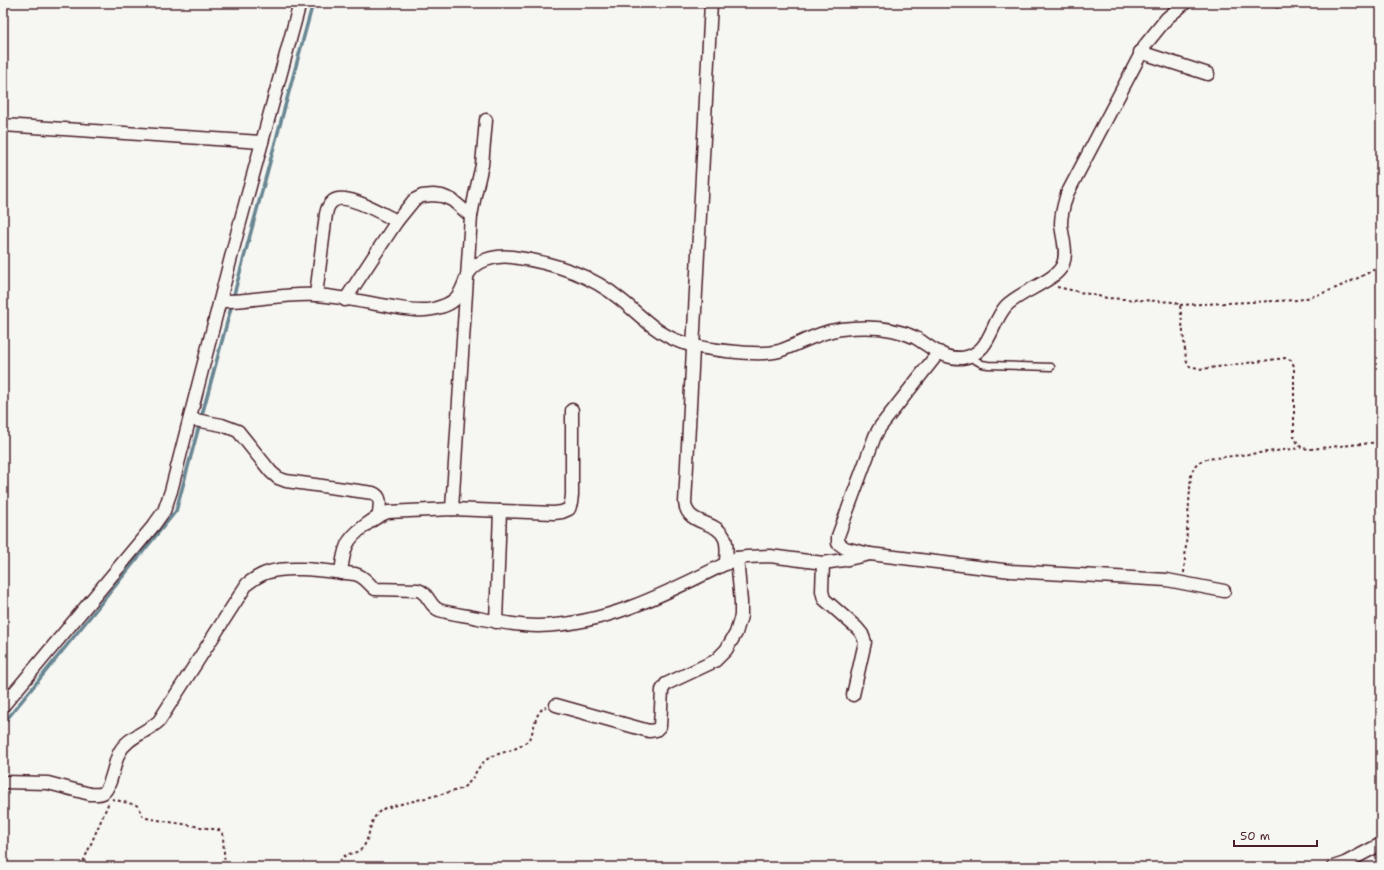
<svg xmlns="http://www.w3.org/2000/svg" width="1384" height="870" viewBox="0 0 1384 870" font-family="'Shantell Sans',sans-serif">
<rect width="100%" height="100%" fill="#f6f6f2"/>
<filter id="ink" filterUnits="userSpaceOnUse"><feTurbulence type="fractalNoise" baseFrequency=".025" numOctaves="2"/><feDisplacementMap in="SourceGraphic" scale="8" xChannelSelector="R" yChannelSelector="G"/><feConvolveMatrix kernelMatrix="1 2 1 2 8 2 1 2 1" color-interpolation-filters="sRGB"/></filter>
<g filter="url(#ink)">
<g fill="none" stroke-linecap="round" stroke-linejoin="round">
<g stroke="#678692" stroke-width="3.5">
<path d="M 233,298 L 313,3"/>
<path d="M 3,724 L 176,511 L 232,304"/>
</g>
<g stroke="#4a1f2b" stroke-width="9">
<g id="service">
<path d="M 1273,3 L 1277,4"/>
<path d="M 970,357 L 982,364 L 988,365 L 1051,367"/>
</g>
</g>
<g stroke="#4a1f2b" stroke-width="15">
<g id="minor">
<path d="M 711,3 L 685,503 C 688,527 716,518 725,539 C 728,547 726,555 726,564"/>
<path d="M 1140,52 L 1208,74"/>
<path d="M 3,125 L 262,142"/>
<path d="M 316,295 L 326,214 C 327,209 328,205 332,202 C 344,190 384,215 397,221"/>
<path d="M 345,300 L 397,221 L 414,200 L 422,196 L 433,195 L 442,196 L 452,200 L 471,216"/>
<path d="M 220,301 C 228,301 237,301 245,300 C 269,298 293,293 317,295 C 342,297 368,303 393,307 C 406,309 420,312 433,309 C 441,307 450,305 456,298 C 462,292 464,283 467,276 C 475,260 495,255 512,257 C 550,262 590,274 620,299 C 638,313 656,333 678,341 C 698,349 759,357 779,351 C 800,344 818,332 841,329 C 866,326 894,327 916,338 C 926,344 936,353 947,356 C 952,358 957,358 962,358 C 991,354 990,324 1006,306 C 1020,291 1057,281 1063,264 C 1068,252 1062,237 1061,224 C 1061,213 1064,204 1067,194 L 1146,44 L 1167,18 L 1185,3"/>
<path d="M 939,352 L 880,427 L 875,436 L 838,536 L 838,543 L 845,548 L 870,554 L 1011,571 L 1167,580 L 1224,591"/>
<path d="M 190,419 L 222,425 L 238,431 L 271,472 L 278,478 L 286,481 L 373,493 C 383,497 379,506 379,515"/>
<path d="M 452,509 L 471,216 L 475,195 L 482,165 L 486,120"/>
<path d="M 823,563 L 822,591 L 824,599 L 857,628 L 862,634 L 865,642 L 853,695"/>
<path d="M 341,573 C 342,564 343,554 347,545 C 352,533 375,517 388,512 L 452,509 L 554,513 L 562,512 L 569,509 L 571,503 L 572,495 L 572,410"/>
<path d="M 496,622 L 500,511"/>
<path d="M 556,705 L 649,731 L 656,730 L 660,726 L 662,690 L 666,684 L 715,661 L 726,650 L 736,633 L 741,616 L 741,602 L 737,558"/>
<path d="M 3,706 L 154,525 L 164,511 L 171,491 L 238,230 L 300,3"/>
<path d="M 3,782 L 48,783 L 90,794 C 95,794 99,795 103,793 C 111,788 114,763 119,753 C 127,737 146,733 159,721 L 247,584 C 254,579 260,574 269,572 C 291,565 331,572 355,574 C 366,577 367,583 375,589 L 418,590 C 429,593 429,606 439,610 C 451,614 465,615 478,618 C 498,622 518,626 538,626 C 610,625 674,589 737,558 L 747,557 L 770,556 L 823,563 L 844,560 L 870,554"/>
<path d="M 1333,867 L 1345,863 L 1381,844"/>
</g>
</g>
<g stroke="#4a1f2b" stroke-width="2" stroke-dasharray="3 3" stroke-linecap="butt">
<path d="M 1057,287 L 1107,298 L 1174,302 L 1180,305 L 1186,359 L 1189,366 L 1202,369 L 1285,358 L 1291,360 L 1294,366 L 1294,436 L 1298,444 L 1302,448 L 1310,449 L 1381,442"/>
<path d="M 1180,305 L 1298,300 C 1327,294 1355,280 1381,266"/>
<path d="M 1184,573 L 1191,475 C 1194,465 1198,461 1207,459 L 1301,448"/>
<path d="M 112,799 L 136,805 L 139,807 L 142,815 L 146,818 L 219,830 L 222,833 L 223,837 L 225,867"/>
<path d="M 81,867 L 109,802"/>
<path d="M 337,867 C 345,847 356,858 364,846 C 372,832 368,817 385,808 L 458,790 C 476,782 473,770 486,760 C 498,751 518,752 528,740 C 536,731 533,712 546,707"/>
</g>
<use href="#service" stroke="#f6f6f2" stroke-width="6"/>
<use href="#minor" stroke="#f6f6f2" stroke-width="12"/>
</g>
</g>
<rect width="1384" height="870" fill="none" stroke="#f6f6f2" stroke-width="16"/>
<rect x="8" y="8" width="1368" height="854" fill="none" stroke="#4a1f2b" stroke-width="1.5" filter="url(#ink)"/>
<path d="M1234 840v6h83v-6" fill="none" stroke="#4a1f2b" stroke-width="2"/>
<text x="1240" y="840" font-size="12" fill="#4a1f2b" stroke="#f6f6f2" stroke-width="3" paint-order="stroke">50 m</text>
</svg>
